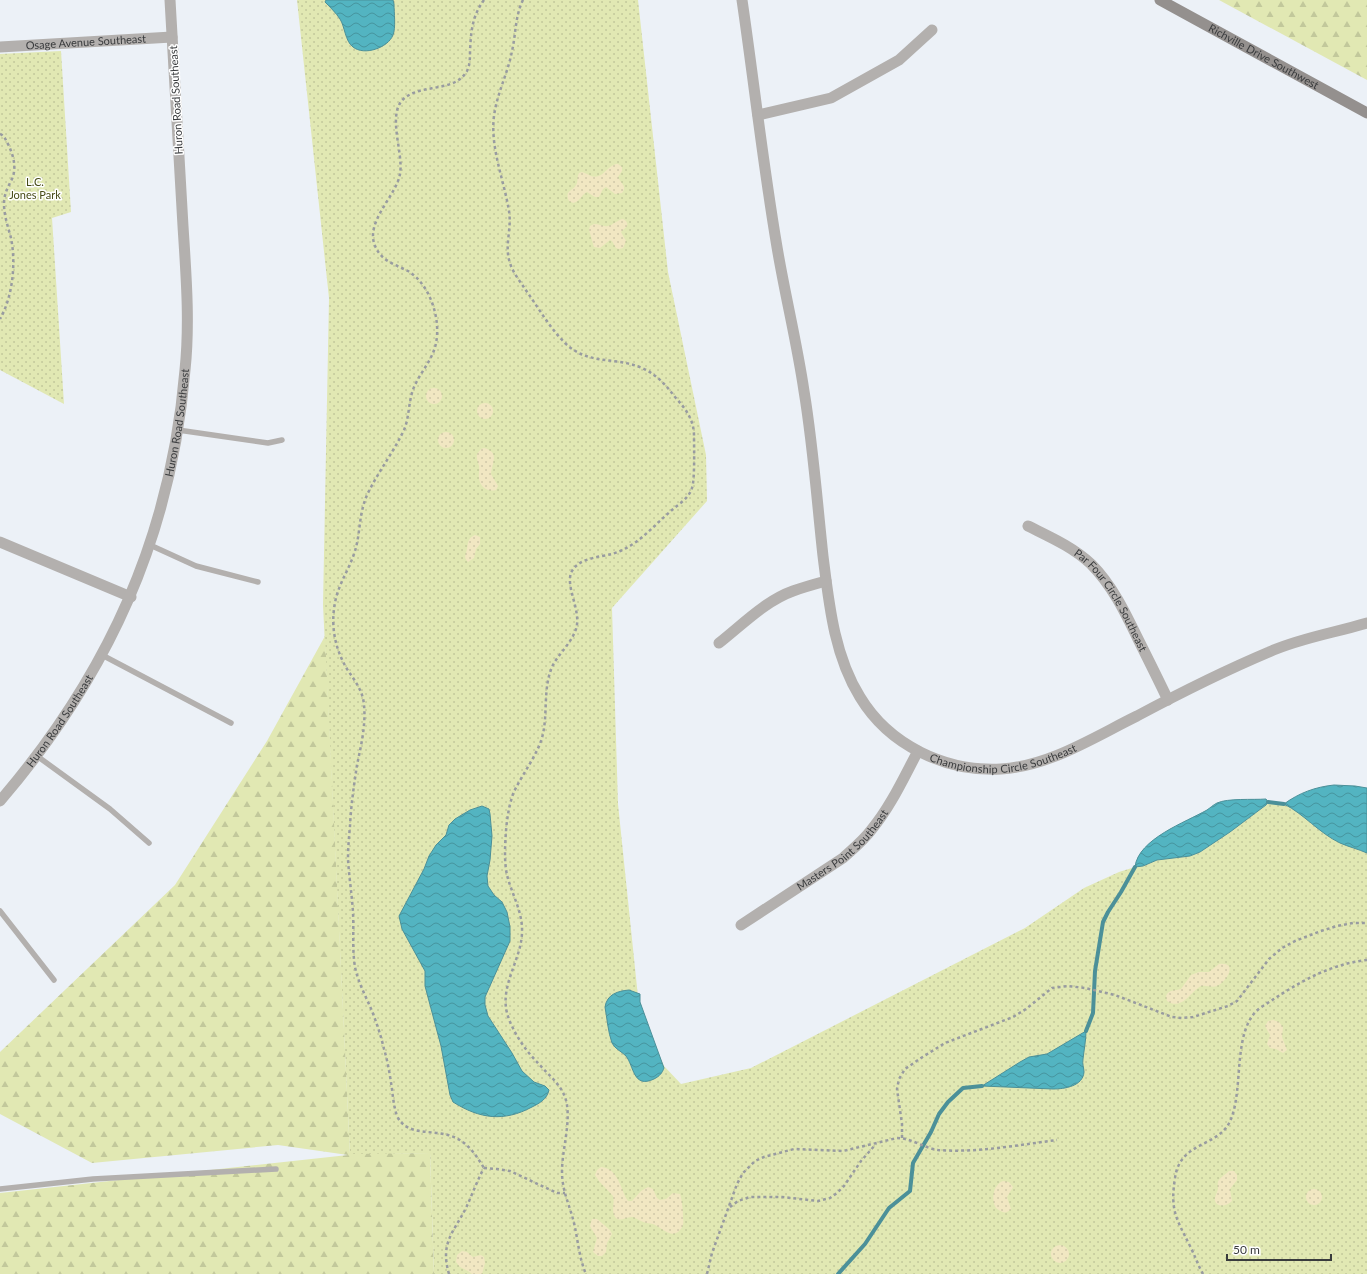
<svg xmlns="http://www.w3.org/2000/svg" width="1367" height="1274" viewBox="0 0 1367 1274" font-family="Lato,sans-serif">
<defs>
<pattern id="grass-dots" width="8" height="8" patternUnits="userSpaceOnUse"><rect width="8" height="8" fill="#e1e8b3"/><path d="M2 2h.1M6 6h.1" fill="none" stroke="#c2c89b" stroke-width="1.8" stroke-linecap="round"/></pattern>
<pattern id="forest-firs" width="22" height="20" patternUnits="userSpaceOnUse"><rect width="22" height="20" fill="#e1e8b3"/><path d="M5 1l3.5 6h-7zM16 11l3.5 6h-7z" fill="#c2c89b"/></pattern>
<pattern id="sand-dots" width="8" height="8" patternUnits="userSpaceOnUse"><rect width="8" height="8" fill="#f1e7c2"/><path d="M2 2h.1M6 6h.1" fill="none" stroke="#cfc7a8" stroke-width="1.8" stroke-linecap="round"/></pattern>
<pattern id="water-waves" width="16" height="10" patternUnits="userSpaceOnUse"><rect width="16" height="10" fill="#53b4c1"/><path d="M0 5q4-4 8 0t8 0" fill="none" stroke="#46949e"/></pattern>
</defs>
<rect width="100%" height="100%" fill="#ecf1f7"/>
<g fill="url(#grass-dots)">
<path d="M 297,0 L 638,0 L 668,272 L 706,455 L 707,501 L 612,608 L 618,804 L 638,997 L 650,1035 L 664,1066 L 681,1084 L 751,1068 L 1025,928 L 1084,888 L 1119,872 L 1135,867 L 1143,866 L 1157,860 L 1190,856 L 1200,852 L 1230,832 L 1266,805 L 1268,802 L 1284,804 L 1293,808 L 1318,829 L 1341,843 L 1367,853 L 1367,1274 L 434,1274 L 430,1153 L 350,1155 L 323,605 L 329,298 Z"/>
<path d="M 61,51 L 71,212 L 52,218 L 64,404 L 0,370 L 0,54 Z"/>
</g>
<g fill="url(#forest-firs)">
<path d="M 1219,0 L 1367,0 L 1367,80 Z"/>
<path d="M 325,636 L 350,1154 L 430,1153 L 434,1274 L 0,1274 L 0,1193 L 348,1155 L 278,1145 L 92,1163 L 0,1114 L 0,1052 L 175,885 L 267,741 Z"/>
</g>
<g fill="url(#sand-dots)">
<path d="M 616,164 L 618,164 L 622,167 L 622,171 L 618,177 C 620,183 628,186 622,193 L 615,194 L 606,187 L 603,189 L 599,197 L 595,197 L 587,192 C 581,195 580,202 573,203 L 569,201 C 564,189 574,192 577,183 C 578,179 577,177 579,173 L 582,172 C 586,173 588,175 591,176 C 602,180 606,167 616,164 Z"/>
<path d="M 623,219 L 626,221 C 630,227 624,228 621,232 L 626,241 L 623,248 L 619,249 L 616,248 L 612,241 L 610,240 L 600,248 L 594,247 L 589,230 L 590,226 L 594,224 C 599,224 603,227 608,226 C 613,225 617,220 623,219 Z"/>
<circle cx="434" cy="396" r="8"/>
<circle cx="485" cy="411" r="8"/>
<circle cx="446" cy="440" r="8"/>
<path d="M 484,448 C 500,452 492,463 491,474 L 498,486 L 496,490 C 488,492 481,488 479,479 C 478,475 480,471 479,466 C 478,462 476,458 477,454 L 481,449 Z"/>
<path d="M 475,535 L 480,537 L 480,544 L 476,549 L 474,558 L 468,562 C 463,557 466,555 467,549 C 468,542 468,538 475,535 Z"/>
<path d="M 1219,964 C 1238,961 1228,981 1217,986 C 1212,988 1207,985 1201,986 C 1190,992 1182,1011 1167,1001 L 1166,996 C 1169,989 1175,991 1181,989 L 1191,975 L 1199,972 L 1209,972 Z"/>
<path d="M 1273,1020 L 1279,1022 L 1283,1027 L 1282,1037 L 1287,1050 L 1283,1053 L 1276,1049 L 1270,1048 L 1267,1044 L 1270,1035 L 1265,1026 L 1268,1021 Z"/>
<path d="M 601,1167 C 617,1168 620,1186 626,1198 L 628,1201 L 632,1201 L 641,1191 L 648,1187 L 653,1189 L 657,1198 L 660,1200 L 666,1199 L 673,1193 L 680,1194 C 682,1199 683,1212 683,1218 C 684,1222 683,1227 680,1230 C 672,1240 661,1227 653,1224 C 649,1223 645,1223 641,1221 C 638,1220 636,1218 633,1217 C 626,1216 620,1223 615,1217 C 611,1211 615,1202 613,1196 L 599,1181 L 595,1175 L 597,1170 Z"/>
<path d="M 1229,1171 L 1234,1171 L 1237,1175 L 1237,1180 L 1230,1189 L 1232,1201 C 1228,1205 1218,1209 1215,1201 C 1214,1198 1217,1193 1218,1189 C 1218,1186 1217,1182 1219,1180 C 1221,1177 1226,1174 1229,1171 Z"/>
<path d="M 1003,1181 L 1009,1182 L 1013,1187 L 1007,1197 L 1011,1209 C 1006,1215 1001,1212 996,1208 C 991,1199 993,1185 1003,1181 Z"/>
<circle cx="1314" cy="1197" r="8"/>
<path d="M 592,1219 L 597,1219 L 610,1230 L 612,1234 L 607,1243 L 606,1252 L 602,1256 L 598,1256 L 593,1252 L 597,1238 L 590,1226 Z"/>
<circle cx="1060" cy="1254" r="9"/>
<path d="M 462,1251 L 467,1252 L 473,1257 L 481,1255 L 484,1257 L 485,1263 L 482,1274 L 472,1274 L 468,1271 L 460,1267 L 456,1262 L 457,1255 Z"/>
</g>
<g fill="url(#water-waves)" stroke="#4b9099">
<path d="M 326,0 L 393,0 L 394,4 C 394,12 396,28 393,35 C 388,48 364,56 353,47 C 345,41 345,27 340,19 C 336,13 330,7 325,2 Z"/>
<path d="M 1334,785 L 1355,786 L 1367,788 L 1367,853 C 1358,849 1349,847 1340,843 C 1319,833 1304,814 1284,804 C 1299,793 1315,787 1334,785 Z"/>
<path d="M 1266,799 L 1268,802 L 1266,805 L 1230,832 L 1200,852 L 1190,856 L 1157,860 L 1143,866 L 1135,867 C 1138,839 1186,822 1207,810 C 1210,808 1213,805 1217,803 C 1228,798 1253,800 1266,799 Z"/>
<path d="M 482,806 L 489,809 L 490,814 L 492,836 L 490,860 L 487,876 L 488,886 L 494,895 L 502,902 L 507,912 L 510,927 L 510,941 L 485,997 L 485,1005 L 488,1016 L 512,1053 L 522,1071 L 534,1082 L 545,1086 L 549,1090 C 547,1099 540,1103 532,1107 C 504,1122 480,1119 453,1102 L 450,1095 L 441,1046 L 425,986 L 425,971 L 402,929 L 399,916 L 424,869 L 429,856 L 436,845 L 446,835 L 449,825 L 455,819 L 470,810 Z"/>
<path d="M 629,990 L 640,994 L 640,1002 L 664,1068 C 662,1073 660,1076 654,1079 C 633,1089 634,1066 626,1056 C 621,1051 615,1049 612,1043 C 608,1032 607,1018 605,1007 C 607,994 618,991 629,990 Z"/>
<path d="M 1086,1031 C 1086,1040 1084,1050 1083,1059 C 1082,1064 1084,1068 1084,1072 C 1083,1086 1065,1089 1053,1089 L 982,1086 L 1020,1062 L 1029,1057 L 1047,1054 Z"/>
</g>
<g fill="none" stroke-linecap="round" stroke-linejoin="round">
<g stroke="#4b9099" stroke-width="4">
<path d="M 1268,802 L 1284,804"/>
<path d="M 1086,1031 L 1093,1013 L 1095,971 L 1103,922 L 1108,912 L 1121,892 L 1135,867"/>
<path d="M 838,1274 L 865,1244 L 889,1208 L 910,1191 L 913,1163 L 931,1132 L 939,1114 L 948,1102 L 963,1088 L 982,1086"/>
</g>
<g stroke="#989ba0" stroke-width="2.5" stroke-dasharray="3 3" stroke-linecap="butt">
<path d="M 484,0 C 472,16 471,32 470,51 C 470,58 470,65 467,71 C 455,92 424,84 406,97 C 385,111 404,152 400,174 C 396,197 363,223 376,248 C 382,261 396,265 408,271 C 430,284 441,319 436,343 C 433,359 422,370 415,385 C 408,399 410,416 404,430 C 393,453 378,472 367,495 C 358,516 361,534 354,554 C 349,569 340,582 336,598 C 330,623 334,647 347,669 C 355,681 363,691 364,705 C 366,725 361,746 357,765 C 354,785 351,805 350,826 C 349,837 348,848 348,859 C 349,877 352,895 353,913 C 354,931 352,949 355,967 C 358,982 366,997 372,1011 C 377,1024 381,1036 384,1049 C 388,1062 390,1076 392,1089 C 393,1098 394,1107 397,1116 C 407,1137 433,1129 451,1136 C 467,1141 476,1155 484,1168"/>
<path d="M 523,0 C 515,16 516,34 512,51 C 508,73 497,93 494,116 C 490,148 504,180 509,211 C 512,229 504,246 510,263 C 513,273 520,281 525,289 C 538,307 549,327 565,343 C 589,366 614,356 642,368 C 656,374 666,385 675,397 C 686,409 694,420 694,436 C 694,447 695,479 692,488 C 689,498 679,504 672,510 C 652,527 638,546 612,554 C 600,557 579,558 572,571 C 564,585 582,611 576,629 C 571,644 558,654 552,667 C 542,691 549,717 541,741 C 534,760 521,776 513,794 C 509,806 507,818 506,831 C 505,845 504,861 507,875 C 512,895 523,912 522,933 C 521,960 500,985 507,1013 C 512,1031 525,1050 538,1063 C 550,1077 564,1086 567,1105 C 570,1127 562,1150 562,1172 C 562,1191 570,1206 574,1223 C 578,1240 579,1258 586,1274"/>
<path d="M 0,134 C 5,136 6,141 9,146 C 14,157 17,170 11,181 C 7,189 4,195 4,204 C 4,215 8,227 11,238 C 16,263 13,296 0,319"/>
<path d="M 902,1138 L 902,1124 L 897,1089 L 899,1079 L 905,1069 L 921,1058 L 945,1043 L 1013,1017 L 1026,1009 L 1052,988 L 1068,986 L 1085,988 L 1115,995 L 1172,1017 L 1182,1018 L 1193,1017 L 1228,1006 L 1237,1001 L 1269,959 L 1282,948 L 1295,941 L 1321,931 L 1337,926 L 1353,923 L 1367,923"/>
<path d="M 484,1168 L 497,1169 L 510,1171 L 557,1193 L 565,1193"/>
<path d="M 730,1207 L 738,1201 L 750,1197 L 782,1197 L 818,1201 L 830,1198 L 837,1193 L 844,1186 L 861,1161 L 876,1144"/>
<path d="M 449,1274 C 440,1243 453,1233 466,1208 C 472,1195 477,1181 484,1168"/>
<path d="M 707,1274 L 712,1253 L 737,1184 L 743,1173 L 755,1161 L 764,1157 L 794,1149 L 843,1151 L 897,1138 C 911,1138 924,1148 938,1150 C 977,1153 1018,1145 1057,1140"/>
<path d="M 1203,1274 C 1198,1265 1195,1256 1190,1246 C 1176,1218 1170,1210 1175,1178 C 1180,1140 1220,1148 1231,1119 C 1244,1087 1232,1029 1260,1008 C 1295,985 1325,965 1367,960"/>
</g>
<g stroke="#b3b0ae" stroke-width="5.5">
<path d="M 178,430 L 268,443 L 282,440"/>
<path d="M 150,545 L 196,566 L 258,582"/>
<path d="M 102,655 L 231,723"/>
<path d="M 37,756 L 110,809 L 149,843"/>
<path d="M 0,911 L 54,980"/>
<path d="M 0,1189 L 93,1179 L 276,1169"/>
</g>
<g stroke="#b3b0ae" stroke-width="11">
<path id="s1" d="M 742,0 C 754,82 763,165 777,247 C 785,295 797,343 804,391 C 813,445 817,501 823,556 C 829,604 834,655 860,697 C 889,745 945,772 1001,769 C 1050,766 1094,737 1137,716 C 1180,693 1224,671 1269,652 C 1300,638 1334,633 1367,623"/>
<path id="s2" d="M 0,47 L 172,37"/>
<path d="M 758,115 L 831,98 L 899,60 L 932,30"/>
<path id="s3" d="M 1028,526 C 1050,537 1073,547 1091,564 C 1112,585 1125,612 1138,639 C 1148,659 1158,679 1168,700"/>
<path d="M 0,542 L 131,597"/>
<path d="M 719,643 C 742,625 765,601 793,591 C 804,587 815,584 826,581"/>
<path id="s4" d="M 0,801 C 108,675 171,537 185,370 C 190,322 186,274 183,226 C 179,150 174,75 170,0"/>
<path id="s5" d="M 741,925 L 843,858 C 853,849 864,840 872,829 C 891,806 904,777 918,751"/>
</g>
<path stroke="#94908e" stroke-width="11" id="s6" d="M 1160,0 L 1367,113"/>
</g>
<g text-anchor="middle" stroke-width="3" stroke-linejoin="round" paint-order="stroke">
<g font-size="11" fill="#393b3d" stroke="#fff">
<text dy="4" stroke="none"><textPath href="#s2" startOffset="86">Osage Avenue Southeast</textPath></text>
<text dy="4" stroke="none"><textPath href="#s6" startOffset="118">Richville Drive Southwest</textPath></text>
<text transform="translate(176 100) rotate(-93)" y="4">Huron Road Southeast</text>
<text dy="4" stroke="none"><textPath href="#s4" startOffset="424">Huron Road Southeast</textPath></text>
<text dy="4" stroke="none"><textPath href="#s3" startOffset="115">Par Four Circle Southeast</textPath></text>
<text dy="4" stroke="none"><textPath href="#s4" startOffset="100">Huron Road Southeast</textPath></text>
<text dy="4" stroke="none"><textPath href="#s1" startOffset="878">Championship Circle Southeast</textPath></text>
<text dy="4" stroke="none"><textPath href="#s5" startOffset="127">Masters Point Southeast</textPath></text>
</g>
<g font-size="11" fill="#474b17" stroke="#fff">
<text x="35" y="186">L.C.<tspan x="35" dy="13">Jones Park</tspan></text>
</g>
</g>
<path d="M1227 1254v6h104v-6" fill="none" stroke="#393b3d" stroke-width="2"/>
<text x="1233" y="1254" font-size="12" fill="#393b3d" stroke="#ffffff" stroke-width="3" paint-order="stroke">50 m</text>
</svg>
